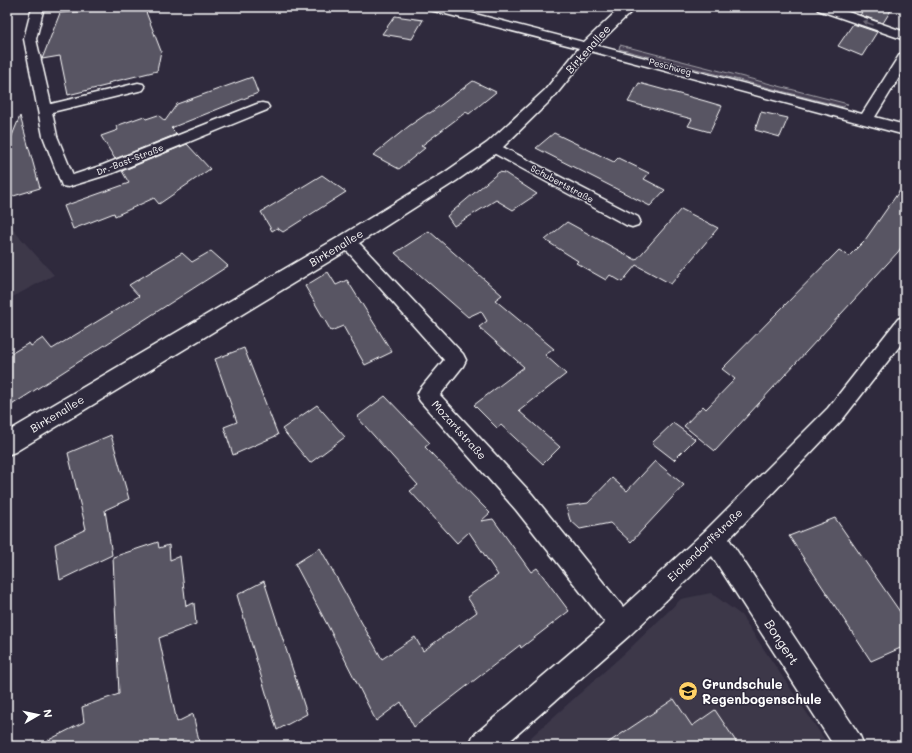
<svg xmlns="http://www.w3.org/2000/svg" width="912" height="753" viewBox="0 0 912 753" font-family="Mali,sans-serif">
<rect width="100%" height="100%" fill="#2f2a3d"/>
<filter id="ink" filterUnits="userSpaceOnUse"><feTurbulence type="fractalNoise" baseFrequency=".025" numOctaves="2"/><feDisplacementMap in="SourceGraphic" scale="8" xChannelSelector="R" yChannelSelector="G"/><feConvolveMatrix kernelMatrix="1 2 1 2 8 2 1 2 1" color-interpolation-filters="sRGB"/></filter>
<g filter="url(#ink)">
<g fill="#3c3749">
<path d="M 7,223 L 54,275 L 7,300 Z"/>
<path d="M 711,593 L 741,615 L 829,746 L 521,746 L 626,652 L 681,599 Z"/>
</g>
<path fill="#464152" stroke="#a2a0a8" d="M 620,45 L 848,104 L 843,107 L 619,49 Z"/>
<g fill="#595564" stroke="#fff">
<path d="M 139,7 L 144,7 L 161,51 L 157,71 L 108,83 L 109,85 L 68,95 L 60,56 L 42,59 L 60,13 Z"/>
<path d="M 866,7 L 893,7 L 883,23 L 860,15 Z"/>
<path d="M 395,16 L 423,20 L 412,39 L 382,34 Z"/>
<path d="M 853,24 L 877,32 L 862,56 L 838,46 Z"/>
<path d="M 252,77 L 258,93 L 171,128 L 177,134 L 115,159 L 101,136 L 118,130 L 116,126 L 144,116 L 146,119 L 158,115 L 165,121 L 177,104 Z"/>
<path d="M 473,81 L 496,92 L 469,114 L 466,112 L 421,146 L 425,148 L 399,169 L 373,155 L 409,126 L 428,113 L 430,113 Z"/>
<path d="M 639,83 L 705,101 L 722,106 L 710,132 L 688,126 L 692,119 L 628,102 Z"/>
<path d="M 761,112 L 788,118 L 780,137 L 755,130 Z"/>
<path d="M 20,116 L 40,188 L 7,198 L 7,148 Z"/>
<path d="M 554,133 L 614,162 L 618,158 L 649,173 L 644,179 L 665,190 L 650,206 L 536,148 Z"/>
<path d="M 187,144 L 210,169 L 159,204 L 154,198 L 115,216 L 114,213 L 73,229 L 64,206 L 129,183 L 122,171 Z"/>
<path d="M 499,172 L 505,173 L 537,194 L 513,210 L 496,200 L 454,226 L 447,216 Z"/>
<path d="M 322,175 L 346,192 L 283,232 L 277,228 L 272,231 L 261,212 Z"/>
<path d="M 905,183 L 905,242 L 898,252 L 715,451 L 684,426 L 703,406 L 706,409 L 735,379 L 722,369 L 839,250 L 849,256 L 865,240 Z"/>
<path d="M 681,209 L 718,228 L 671,284 L 636,265 L 622,282 L 610,275 L 606,280 L 576,263 L 578,261 L 545,240 L 567,222 L 636,260 Z"/>
<path d="M 429,231 L 502,295 L 495,300 L 554,349 L 545,355 L 566,374 L 519,411 L 560,447 L 543,464 L 501,425 L 497,428 L 474,405 L 524,367 L 479,327 L 487,321 L 481,311 L 468,317 L 395,253 Z"/>
<path d="M 211,251 L 228,266 L 7,408 L 7,356 L 29,343 L 31,346 L 43,338 L 52,349 L 139,296 L 129,285 L 182,253 L 192,262 Z"/>
<path d="M 328,272 L 336,285 L 347,280 L 392,352 L 365,365 L 343,326 L 331,331 L 305,286 Z"/>
<path d="M 244,348 L 278,435 L 233,455 L 224,427 L 237,422 L 215,359 Z"/>
<path d="M 385,396 L 430,443 L 425,447 L 490,513 L 481,521 L 493,519 L 531,572 L 537,568 L 569,611 L 521,648 L 520,645 L 414,727 L 401,702 L 376,721 L 329,628 L 295,564 L 320,548 L 382,659 L 415,637 L 423,651 L 477,612 L 467,597 L 498,575 L 469,532 L 457,543 L 410,491 L 418,485 L 357,417 Z"/>
<path d="M 317,405 L 345,437 L 310,463 L 282,429 Z"/>
<path d="M 673,423 L 695,439 L 674,460 L 652,443 Z"/>
<path d="M 111,435 L 129,499 L 105,510 L 112,555 L 60,580 L 55,544 L 86,529 L 68,453 Z"/>
<path d="M 655,461 L 684,485 L 631,542 L 610,523 L 580,529 L 570,520 L 566,506 L 588,503 L 612,478 L 627,491 Z"/>
<path d="M 835,518 L 905,619 L 905,646 L 871,661 L 789,536 Z"/>
<path d="M 158,542 L 159,548 L 169,545 L 170,560 L 180,556 L 186,606 L 194,603 L 196,624 L 159,638 L 177,722 L 193,714 L 200,746 L 37,746 L 84,722 L 82,707 L 119,694 L 113,557 Z"/>
<path d="M 264,581 L 307,714 L 277,730 L 237,595 Z"/>
<path d="M 674,699 L 692,726 L 715,710 L 739,746 L 603,746 Z"/>
</g>
<g fill="none" stroke-linecap="round" stroke-linejoin="round">
<g stroke="#fff" stroke-width="3">
<g id="minor">
<path d="M 32,7 L 44,7 L 36,39 L 51,104 L 138,83 L 143,84 L 145,87 L 143,90 L 52,112 L 57,136 L 73,175 L 103,165 L 257,104 L 262,103 L 267,104 L 269,107 L 267,110 L 113,173 L 68,187 L 62,186 L 43,136 L 24,39 Z"/>
<path d="M 428,7 L 448,7 L 862,114 L 900,54 L 905,53 L 905,68 L 875,117 L 905,125 L 905,135 L 583,49 L 430,10 Z"/>
<path d="M 816,7 L 834,7 L 905,32 L 905,40 L 818,10 Z"/>
<path d="M 493,142 L 638,217 L 640,221 L 638,225 L 632,227 L 626,225 L 488,150 L 485,147 L 488,144 Z"/>
<path d="M 346,236 L 352,238 L 361,245 L 463,354 L 466,360 L 463,366 L 440,395 L 532,494 L 623,607 L 706,530 L 828,408 L 898,319 L 905,316 L 905,339 L 842,420 L 729,539 L 860,736 L 864,746 L 834,746 L 712,556 L 631,634 L 504,746 L 469,746 L 473,736 L 605,623 L 516,510 L 420,401 L 417,395 L 420,389 L 444,360 L 349,253 L 340,246 L 337,242 L 340,238 Z"/>
</g>
</g>
<g stroke="#fff" stroke-width="3">
<path id="tertiary" d="M 621,7 L 636,7 L 593,49 L 555,96 L 499,151 L 456,181 L 353,247 L 15,452 L 7,455 L 7,432 L 339,237 L 444,173 L 487,143 L 545,90 L 583,43 Z"/>
</g>
<use href="#minor" fill="#2f2a3d" fill-rule="evenodd"/>
<use href="#tertiary" fill="#2f2a3d" fill-rule="evenodd"/>
</g>
<defs><path id="oneway-solid" d="M-6-.8H1V-3.2L6.5 0L1 3.2V.8H-6Z"/></defs>
<use fill="#6d6a77" href="#oneway-solid" transform="translate(868 23) rotate(-161)"/>
</g>
<defs>
<g id="school-disc" transform="scale(1)"><circle r="9.5" fill="#ffd166" stroke="#2f2a3d"/><path d="M0-5L7-2L0 1L-7-2ZM-4 1L0 2.5L4 1V4Q0 6-4 4Z" fill="#111"/></g>
</defs>
<g fill-rule="evenodd">
<use href="#school-disc" x="688" y="691"/>
</g>
<g text-anchor="middle" stroke-width="3" stroke-linejoin="round" paint-order="stroke">
<g font-size="9" fill="#fff" stroke="#2f2a3d">
<text transform="translate(670 67) rotate(15)" y="3">Peschweg</text>
<text transform="translate(130 160) rotate(-21)" y="3">Dr.-Bast-Straße</text>
<text transform="translate(562 184) rotate(28)" y="3">Schubertstraße</text>
</g>
<g font-size="11" fill="#fff" stroke="#2f2a3d">
<text transform="translate(588 49) rotate(-48)" y="4">Birkenallee</text>
<text transform="translate(336 248) rotate(-31)" y="4">Birkenallee</text>
<text transform="translate(57 414) rotate(-31)" y="4">Birkenallee</text>
<text transform="translate(459 430) rotate(48)" y="4">Mozartstraße</text>
<text transform="translate(705 545) rotate(-44)" y="4">Eichendorffstraße</text>
</g>
<g font-size="13" fill="#fff" stroke="#2f2a3d">
<text transform="translate(782 642) rotate(57)" y="5">Bongert</text>
</g>
<g font-size="13" font-weight="bold" fill="#fff" stroke="#2f2a3d" text-anchor="start">
<text x="702" y="689">Grundschule<tspan x="702" dy="15">Regenbogenschule</tspan></text>
</g>
</g>
<rect width="912" height="753" fill="none" stroke="#2f2a3d" stroke-width="24"/>
<rect x="12" y="12" width="888" height="729" fill="none" stroke="#fff" stroke-width="1.5" filter="url(#ink)"/>
<g transform="translate(38 715) rotate(81)" stroke="#2f2a3d" stroke-width="3" paint-order="stroke">
<path d="M0-3L7 15L0 10L-7 15Z" fill="#ffffff"/>
<text y="-6" font-size="11" font-weight="bold" text-anchor="middle" fill="#ffffff">N</text>
</g>
</svg>
